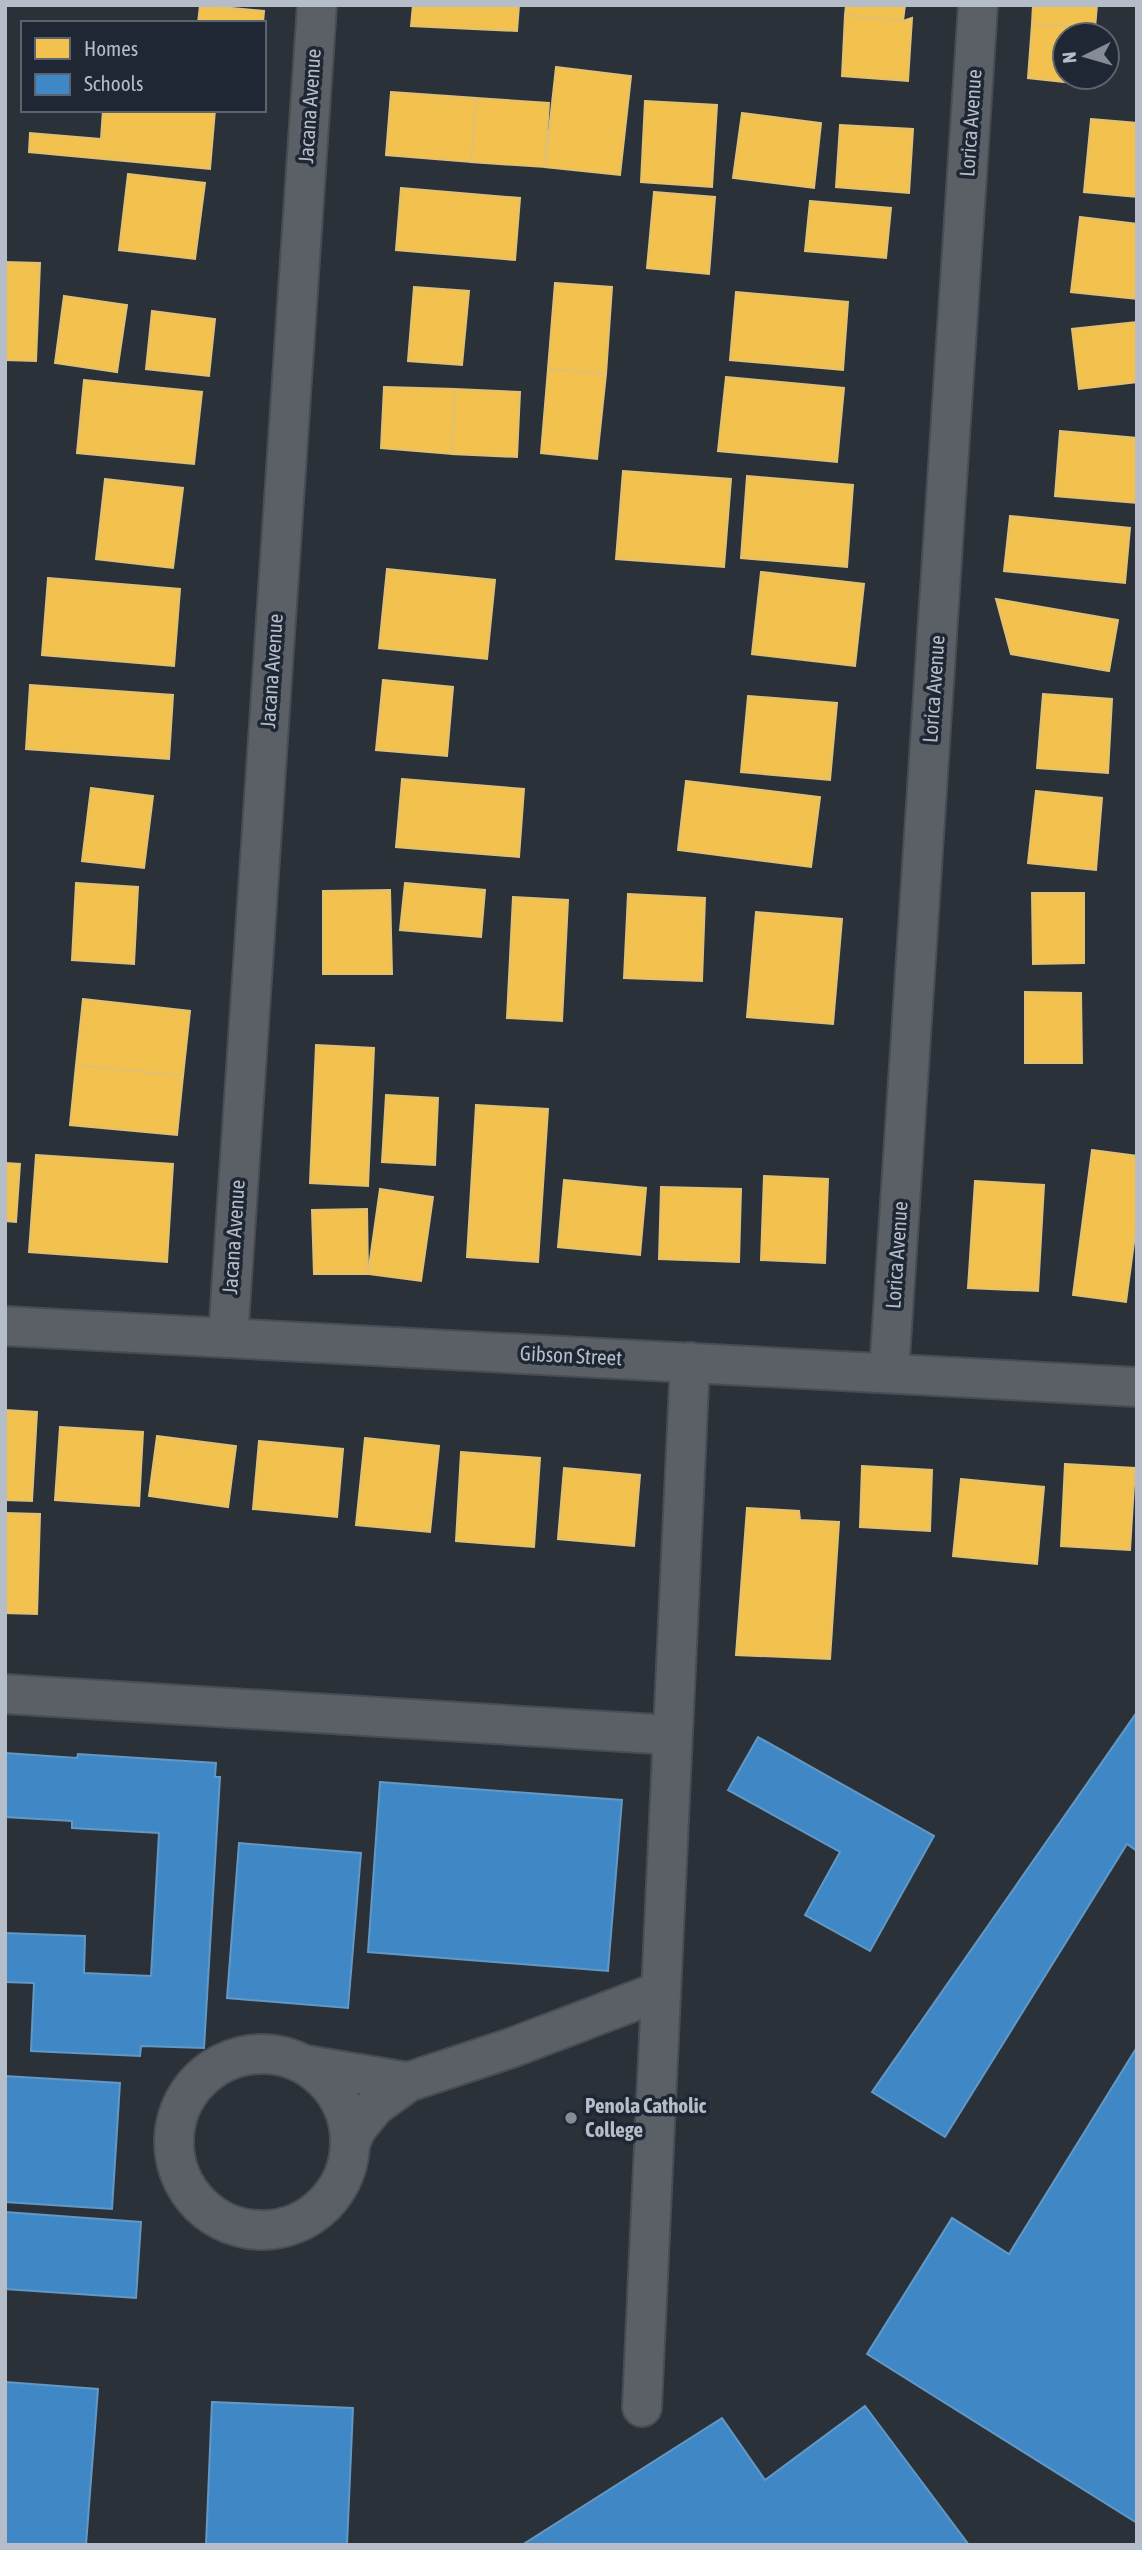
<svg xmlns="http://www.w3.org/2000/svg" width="1142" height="2550" viewBox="0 0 1142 2550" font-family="'Asap Condensed',sans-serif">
<rect width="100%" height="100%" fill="#2b3138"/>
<g fill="#f2c14e" stroke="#e0c073" stroke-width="2">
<path d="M 200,5 L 264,11 L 263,23 L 198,23 Z"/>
<path d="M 413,5 L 519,5 L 517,31 L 411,26 Z"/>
<path d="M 846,5 L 905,5 L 903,21 L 845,15 Z"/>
<path d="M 1033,5 L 1097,5 L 1095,28 L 1032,24 Z"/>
<path d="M 845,15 L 903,21 L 912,18 L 908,81 L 842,76 Z"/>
<path d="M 1032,24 L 1095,28 L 1095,35 L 1065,35 L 1065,77 L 1091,77 L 1091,85 L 1028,78 Z"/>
<path d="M 556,67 L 631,76 L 620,175 L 545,167 Z"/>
<path d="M 391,92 L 476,98 L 471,162 L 386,155 Z"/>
<path d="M 476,98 L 549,103 L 545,167 L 471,162 Z"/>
<path d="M 645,101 L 717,105 L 712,187 L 641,182 Z"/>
<path d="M 103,110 L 215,110 L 210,169 L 29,152 L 30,133 L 101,139 Z"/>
<path d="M 742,113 L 821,123 L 814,188 L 733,178 Z"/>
<path d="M 1091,119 L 1137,123 L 1137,197 L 1084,192 Z"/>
<path d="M 840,125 L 913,129 L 909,193 L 836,187 Z"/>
<path d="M 128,174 L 205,183 L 195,259 L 119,250 Z"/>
<path d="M 401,188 L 520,198 L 515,260 L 396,250 Z"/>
<path d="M 654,192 L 715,197 L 709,274 L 647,268 Z"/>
<path d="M 810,201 L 891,208 L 886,258 L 805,251 Z"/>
<path d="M 1080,217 L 1137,224 L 1137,299 L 1071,292 Z"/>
<path d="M 5,262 L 40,263 L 36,361 L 5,360 Z"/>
<path d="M 555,283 L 612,287 L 606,374 L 548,369 Z"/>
<path d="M 414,287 L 469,291 L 462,365 L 408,361 Z"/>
<path d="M 736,292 L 848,302 L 843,370 L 730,360 Z"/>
<path d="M 64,296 L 127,305 L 117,372 L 55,363 Z"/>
<path d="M 152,311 L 215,319 L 209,376 L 146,369 Z"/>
<path d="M 1136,322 L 1137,382 L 1079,389 L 1072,329 Z"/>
<path d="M 548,369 L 606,374 L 597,459 L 541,453 Z"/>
<path d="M 726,377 L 844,388 L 837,462 L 718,451 Z"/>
<path d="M 84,380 L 202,392 L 194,464 L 77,453 Z"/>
<path d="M 384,387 L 455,389 L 452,454 L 381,448 Z"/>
<path d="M 455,389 L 520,392 L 517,457 L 452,454 Z"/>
<path d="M 1060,431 L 1137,438 L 1137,503 L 1055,496 Z"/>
<path d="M 623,471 L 731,479 L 724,567 L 616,559 Z"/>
<path d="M 747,476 L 853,485 L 847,567 L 741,558 Z"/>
<path d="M 105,479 L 183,488 L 173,568 L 96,559 Z"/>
<path d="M 1010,516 L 1130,528 L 1125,583 L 1004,571 Z"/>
<path d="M 387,569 L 495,580 L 487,659 L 379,648 Z"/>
<path d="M 761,572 L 864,584 L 855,666 L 752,654 Z"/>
<path d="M 48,578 L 180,589 L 174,666 L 42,655 Z"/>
<path d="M 996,599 L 1118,620 L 1109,671 L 1011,654 Z"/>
<path d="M 383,680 L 453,687 L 447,756 L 376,750 Z"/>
<path d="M 30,685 L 173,695 L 169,759 L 26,749 Z"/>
<path d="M 1043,694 L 1112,699 L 1108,773 L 1037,768 Z"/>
<path d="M 748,696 L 837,703 L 830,780 L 741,772 Z"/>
<path d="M 402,779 L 524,789 L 519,857 L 396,847 Z"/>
<path d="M 686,781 L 820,797 L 811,867 L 678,850 Z"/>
<path d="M 91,788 L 153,796 L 144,868 L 82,861 Z"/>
<path d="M 1036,791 L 1102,798 L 1096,870 L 1028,863 Z"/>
<path d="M 76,883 L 138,887 L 134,964 L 72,960 Z"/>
<path d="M 405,883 L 485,890 L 481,937 L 400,930 Z"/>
<path d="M 390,890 L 392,974 L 323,974 L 323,891 Z"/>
<path d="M 1032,893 L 1084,893 L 1084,963 L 1033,964 Z"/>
<path d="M 628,894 L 705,898 L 702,981 L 624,978 Z"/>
<path d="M 513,897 L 568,900 L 562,1021 L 507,1018 Z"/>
<path d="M 756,912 L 842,919 L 833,1024 L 747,1017 Z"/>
<path d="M 1025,992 L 1081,993 L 1082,1063 L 1025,1063 Z"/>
<path d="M 83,999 L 190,1011 L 183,1076 L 76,1065 Z"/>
<path d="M 316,1045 L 374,1048 L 368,1186 L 310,1183 Z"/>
<path d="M 76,1065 L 183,1076 L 177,1135 L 70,1125 Z"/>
<path d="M 386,1095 L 438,1098 L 435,1165 L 382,1162 Z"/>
<path d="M 476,1105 L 548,1109 L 538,1262 L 467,1257 Z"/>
<path d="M 1092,1150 L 1137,1156 L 1137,1220 L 1126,1302 L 1073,1295 Z"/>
<path d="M 36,1155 L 173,1164 L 167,1262 L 29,1252 Z"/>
<path d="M 5,1163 L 20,1164 L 16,1222 L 5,1221 Z"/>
<path d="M 764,1176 L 828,1179 L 825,1263 L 761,1260 Z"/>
<path d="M 564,1180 L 646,1188 L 640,1255 L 558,1247 Z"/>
<path d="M 975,1181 L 1044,1185 L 1038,1291 L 968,1288 Z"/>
<path d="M 661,1187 L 741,1189 L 739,1262 L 659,1259 Z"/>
<path d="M 380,1189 L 433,1197 L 421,1281 L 368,1274 Z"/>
<path d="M 367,1209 L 368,1274 L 314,1274 L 312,1210 Z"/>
<path d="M 5,1410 L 37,1412 L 32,1501 L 5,1500 Z"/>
<path d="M 60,1427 L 143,1432 L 139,1506 L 55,1500 Z"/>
<path d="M 157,1436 L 236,1446 L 228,1507 L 149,1496 Z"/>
<path d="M 365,1438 L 439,1446 L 430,1532 L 356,1525 Z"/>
<path d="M 259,1441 L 343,1449 L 337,1517 L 253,1509 Z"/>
<path d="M 461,1452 L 540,1458 L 534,1547 L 456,1541 Z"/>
<path d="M 1065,1464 L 1135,1468 L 1130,1550 L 1061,1546 Z"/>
<path d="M 862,1466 L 932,1470 L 930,1531 L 860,1527 Z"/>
<path d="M 564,1468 L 640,1475 L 634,1546 L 558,1539 Z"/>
<path d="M 961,1479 L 1044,1487 L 1037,1564 L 953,1556 Z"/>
<path d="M 747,1508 L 799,1511 L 800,1520 L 839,1522 L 830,1659 L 736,1655 Z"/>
<path d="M 5,1513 L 40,1514 L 37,1614 L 5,1613 Z"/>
</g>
<g fill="#3f88c5" stroke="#6298c6" stroke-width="2">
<path d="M 1137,1712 L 1137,1851 L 1127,1844 L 945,2137 L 872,2092 Z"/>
<path d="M 758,1737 L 934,1836 L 870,1951 L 805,1915 L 840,1852 L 728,1790 Z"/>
<path d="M 5,1753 L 77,1758 L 78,1754 L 216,1763 L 215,1777 L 220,1777 L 204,2048 L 141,2046 L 140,2056 L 31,2051 L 34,1983 L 5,1982 L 5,1933 L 85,1936 L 84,1973 L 151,1976 L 159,1833 L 72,1828 L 72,1821 L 5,1817 Z"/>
<path d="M 380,1782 L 622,1800 L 608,1971 L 368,1952 Z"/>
<path d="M 239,1843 L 361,1853 L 348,2008 L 227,1998 Z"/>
<path d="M 1137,2047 L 1137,2523 L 867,2354 L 952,2218 L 1009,2254 Z"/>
<path d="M 5,2076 L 120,2083 L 112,2209 L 5,2202 Z"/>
<path d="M 5,2212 L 141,2222 L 136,2298 L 5,2289 Z"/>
<path d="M 5,2382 L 98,2389 L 86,2545 L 5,2545 Z"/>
<path d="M 212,2402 L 353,2408 L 347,2545 L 206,2545 Z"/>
<path d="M 865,2406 L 969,2545 L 522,2545 L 722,2418 L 765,2480 Z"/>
</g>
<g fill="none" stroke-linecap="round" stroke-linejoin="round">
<g stroke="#494d53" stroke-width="42">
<g id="minor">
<path d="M 5,1326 L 1137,1387"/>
<path d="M 228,1338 L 317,5"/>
<path d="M 889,1373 L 978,5"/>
<path d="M 5,1694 L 672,1735"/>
<circle cx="262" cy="2142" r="88"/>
<path d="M 306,2065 L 408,2082"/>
<path d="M 350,2143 L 357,2128 L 375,2106 L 408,2082 L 511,2048 L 661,1991"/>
<path d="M 642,2407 L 690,1362"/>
</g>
</g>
<use href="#minor" stroke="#5b5f66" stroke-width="38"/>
</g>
<circle fill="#858c96" stroke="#1e2733" stroke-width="2.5" cx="571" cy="2118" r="7"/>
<g text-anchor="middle" stroke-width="7" stroke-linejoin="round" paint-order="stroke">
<g font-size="21" fill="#b5bdc9" stroke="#1e2733">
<text transform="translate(310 106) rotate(-86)" y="7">Jacana Avenue</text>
<text transform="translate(971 123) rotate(-86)" y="7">Lorica Avenue</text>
<text transform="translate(272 671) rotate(-86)" y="7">Jacana Avenue</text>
<text transform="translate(934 689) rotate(-86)" y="7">Lorica Avenue</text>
<text transform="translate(234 1237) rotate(-86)" y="7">Jacana Avenue</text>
<text transform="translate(897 1255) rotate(-86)" y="7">Lorica Avenue</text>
<text transform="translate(571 1356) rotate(3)" y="7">Gibson Street</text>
</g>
<g font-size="21" font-weight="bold" fill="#b5bdc9" stroke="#1e2733" text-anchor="start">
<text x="585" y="2113">Penola Catholic<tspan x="585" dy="24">College</tspan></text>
</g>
</g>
<rect width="1142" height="2550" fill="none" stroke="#b5bdc9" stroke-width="14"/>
<rect x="21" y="21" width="245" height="91" fill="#1e2733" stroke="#5a636f" stroke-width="2"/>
<rect x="35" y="38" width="35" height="21" fill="#f2c14e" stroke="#5a636f" stroke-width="2"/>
<text x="84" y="56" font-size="21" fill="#b5bdc9">Homes</text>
<rect x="35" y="74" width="35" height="21" fill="#3f88c5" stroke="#5a636f" stroke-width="2"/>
<text x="84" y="91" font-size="21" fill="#b5bdc9">Schools</text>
<g transform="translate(1086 56) rotate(265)"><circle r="33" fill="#1e2733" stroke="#5a636f" stroke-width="2"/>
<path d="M0-5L12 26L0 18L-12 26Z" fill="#858c96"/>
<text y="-10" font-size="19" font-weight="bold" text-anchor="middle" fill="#b5bdc9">N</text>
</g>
</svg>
